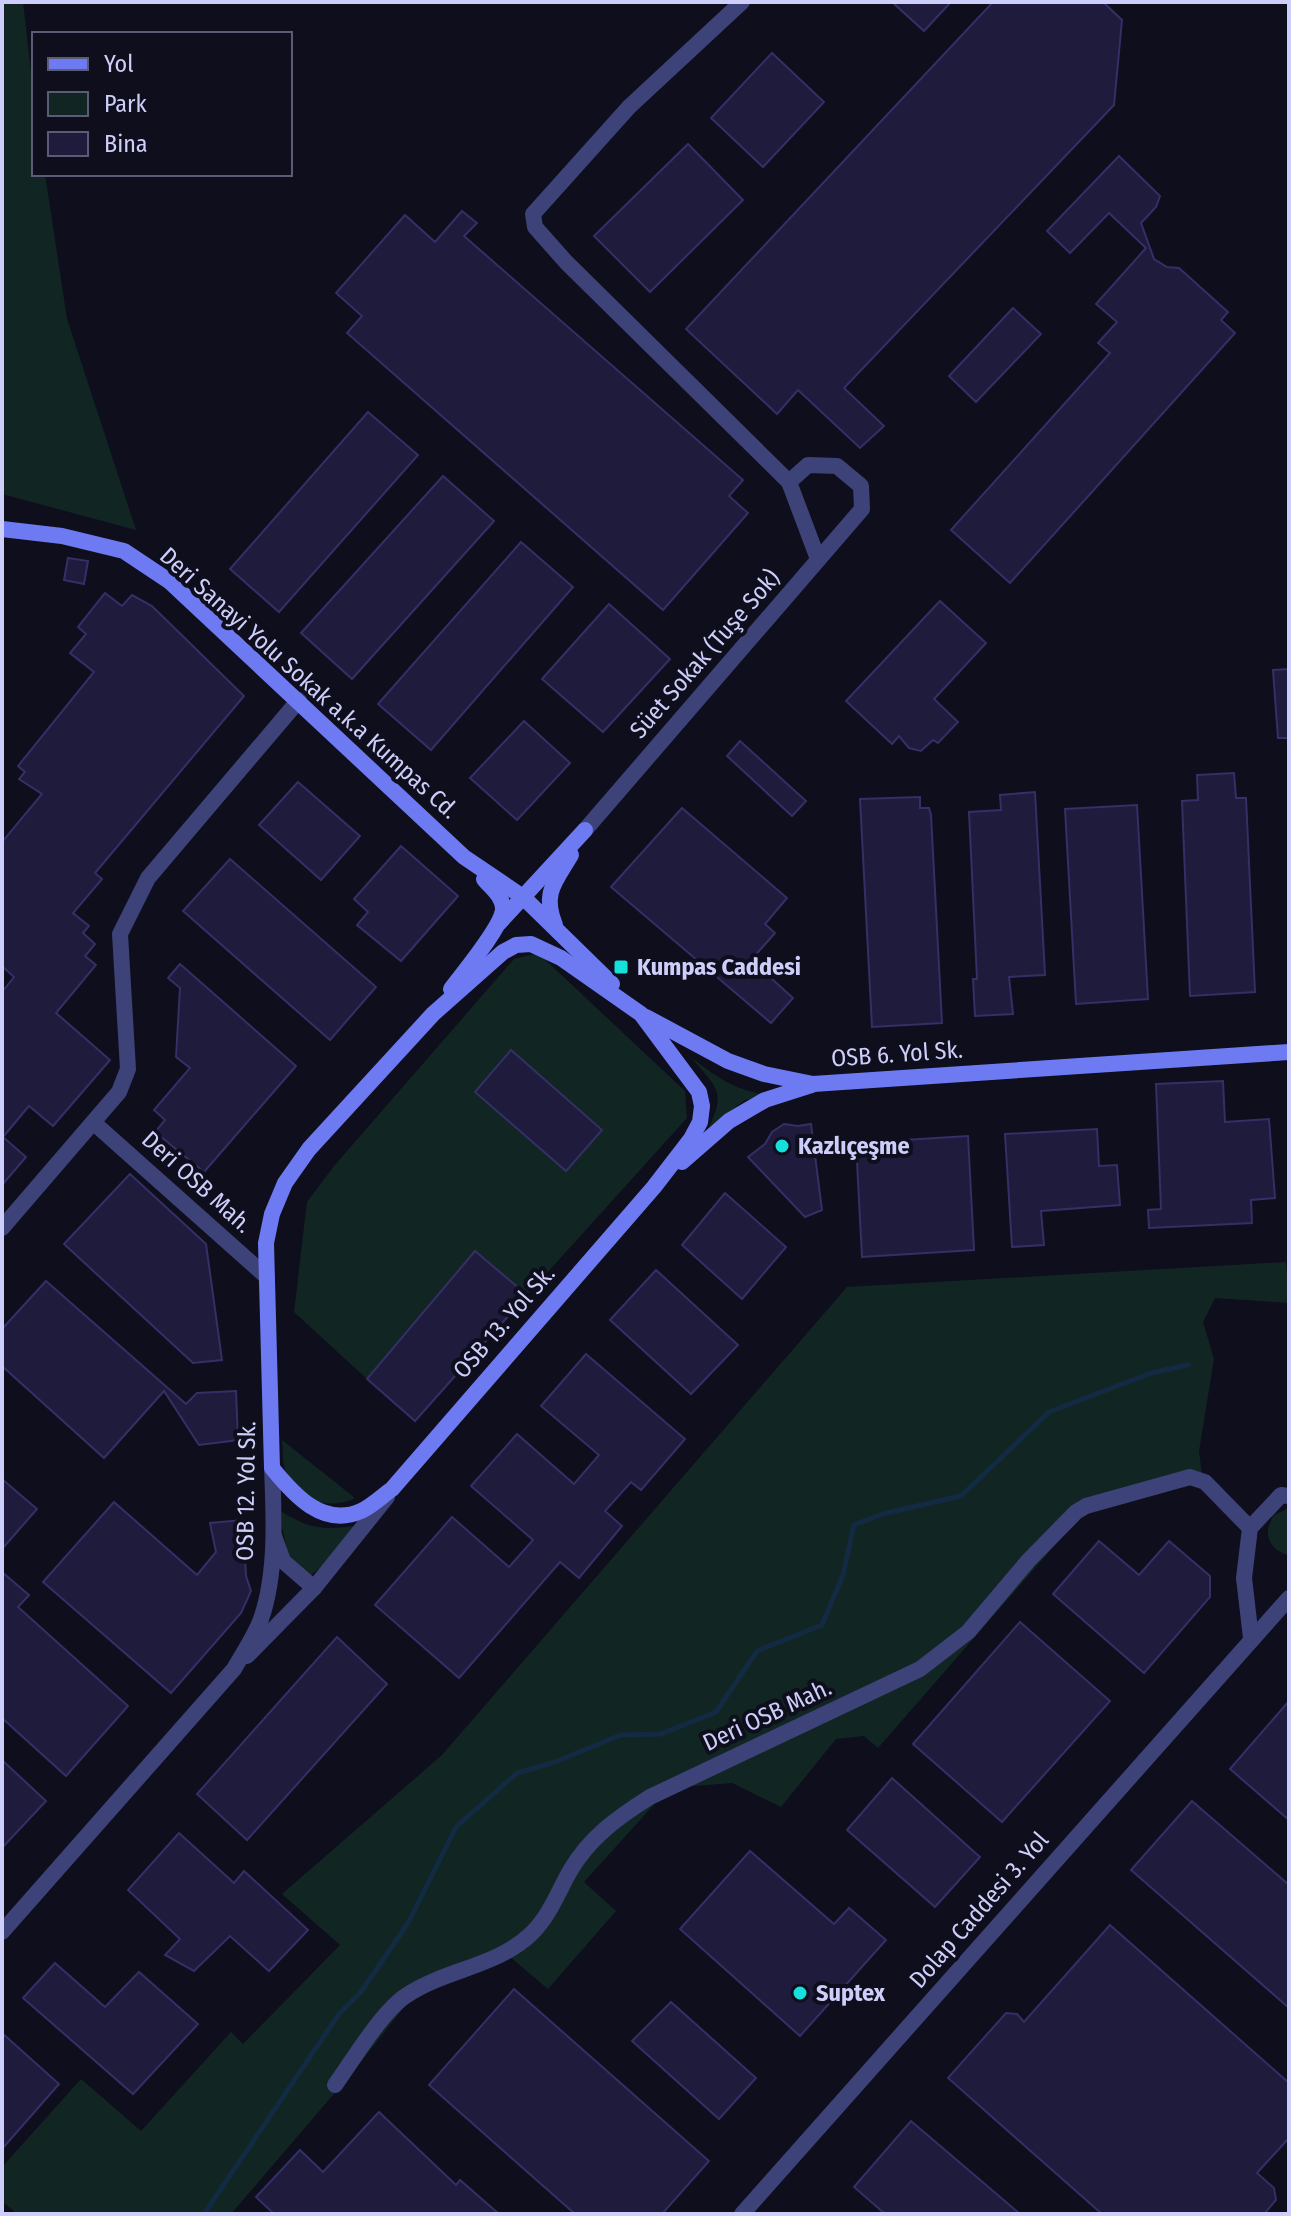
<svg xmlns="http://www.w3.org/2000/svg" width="1291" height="2216" viewBox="0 0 1291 2216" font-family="'Fira Sans Condensed',sans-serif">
<rect width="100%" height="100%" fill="#0e0e1d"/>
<g fill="#112623">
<path d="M 2,2 L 23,2 L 34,99 L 34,174 L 45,174 L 67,319 L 136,530 L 2,494 Z"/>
<path d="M 538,953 L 685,1091 L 687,1118 L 527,1295 L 475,1251 L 367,1379 L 294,1312 L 307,1202 L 334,1166 L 514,959 Z"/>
<path d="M 692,1058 C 718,1078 733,1089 766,1095 L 745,1100 L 709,1127 C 727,1090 715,1087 692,1058 Z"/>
<path d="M 1286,1262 L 1289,1303 L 1215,1298 L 1203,1322 L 1214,1359 L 1199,1451 L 1203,1484 L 1184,1477 L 1090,1505 L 878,1748 L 864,1736 L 836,1739 L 781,1807 L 732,1783 L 669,1788 L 584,1882 L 616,1911 L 548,1989 L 509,1956 L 415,1993 L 356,2068 L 231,2214 L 17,2214 L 2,2201 L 2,2167 L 81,2079 L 141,2131 L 231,2032 L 243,2044 L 340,1945 L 282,1894 L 442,1755 L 847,1287 Z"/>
<path d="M 282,1440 L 355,1498 C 329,1511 298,1501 286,1472 C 282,1463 283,1450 282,1440 Z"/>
<path d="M 1289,1508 L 1289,1555 C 1268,1550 1262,1533 1274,1515 Z"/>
<path d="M 282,1512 C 310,1529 323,1530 355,1526 L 324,1564 L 311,1575 L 290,1562 L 282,1528 Z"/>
</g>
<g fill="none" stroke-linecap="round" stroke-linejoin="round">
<path stroke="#122b42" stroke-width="5" d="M 204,2214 L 339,2014 L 361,1992 L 408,1923 L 456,1827 L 517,1773 L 552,1763 L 621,1735 L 661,1734 L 716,1712 L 757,1651 L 822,1625 L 843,1575 L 854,1525 L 882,1514 L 961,1496 L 1049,1412 L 1151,1373 L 1188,1365"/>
</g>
<g fill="#1e1b3c" stroke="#342f66" stroke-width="2">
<path d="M 892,2 L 951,2 L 924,31 Z"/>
<path d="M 993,2 L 1103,2 L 1122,20 L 1114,105 L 844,388 L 884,426 L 860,448 L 798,390 L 777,414 L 686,329 Z"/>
<path d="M 772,53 L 824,102 L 763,167 L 711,118 Z"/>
<path d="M 688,144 L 743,200 L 650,292 L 594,236 Z"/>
<path d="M 1119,156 L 1160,196 L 1156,207 L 1141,223 L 1154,259 L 1167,267 L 1179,268 L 1228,312 L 1221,320 L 1235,333 L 1010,583 L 951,530 L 1110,353 L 1098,343 L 1117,322 L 1096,304 L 1146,248 L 1109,213 L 1070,253 L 1047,231 Z"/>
<path d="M 462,211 L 477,223 L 464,236 L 743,480 L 729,496 L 748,513 L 663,610 L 347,333 L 362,316 L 336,293 L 405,215 L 435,242 Z"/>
<path d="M 1013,308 L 1041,334 L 976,402 L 949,376 Z"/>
<path d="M 368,412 L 418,455 L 279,612 L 230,569 Z"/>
<path d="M 443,476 L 494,521 L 352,679 L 301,633 Z"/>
<path d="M 521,542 L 573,587 L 431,750 L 378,704 Z"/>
<path d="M 68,558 L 88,561 L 84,584 L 64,580 Z"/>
<path d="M 105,593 L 122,606 L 132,595 L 152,606 L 244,696 L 95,873 L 102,879 L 73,913 L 89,926 L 83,933 L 95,944 L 85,956 L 96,965 L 56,1013 L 110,1060 L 53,1126 L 29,1106 L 3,1137 L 26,1157 L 2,1185 L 2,992 L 14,977 L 2,966 L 2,842 L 42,794 L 19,779 L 25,772 L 18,766 L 94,672 L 70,653 L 86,634 L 78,627 Z"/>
<path d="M 940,601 L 986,643 L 934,699 L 958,722 L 938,743 L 933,740 L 921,751 L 909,748 L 899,736 L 892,744 L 846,701 Z"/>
<path d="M 609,604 L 670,659 L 603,732 L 542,679 Z"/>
<path d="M 1289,669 L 1289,738 L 1278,738 L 1273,670 Z"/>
<path d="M 524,721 L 570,763 L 517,820 L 470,778 Z"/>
<path d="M 740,741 L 806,801 L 792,816 L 727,756 Z"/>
<path d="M 1234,773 L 1236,798 L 1246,798 L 1255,992 L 1190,996 L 1182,801 L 1198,800 L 1197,775 Z"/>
<path d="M 298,782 L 360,836 L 321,880 L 259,825 Z"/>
<path d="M 1035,792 L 1045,975 L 1009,977 L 1013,1014 L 975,1016 L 973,979 L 977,979 L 969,812 L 1001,810 L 1000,795 Z"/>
<path d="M 920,797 L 920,808 L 929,808 L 931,815 L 942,1023 L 872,1027 L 860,799 Z"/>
<path d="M 1137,805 L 1148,999 L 1076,1004 L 1065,809 Z"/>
<path d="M 682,808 L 787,898 L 765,924 L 775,933 L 751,960 L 793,998 L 771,1023 L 611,887 Z"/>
<path d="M 401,846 L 458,896 L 401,961 L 357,925 L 368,912 L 354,899 Z"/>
<path d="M 230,859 L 376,987 L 330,1040 L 183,911 Z"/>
<path d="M 180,964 L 296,1066 L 204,1172 L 155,1132 L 165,1120 L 154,1110 L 190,1068 L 176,1057 L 180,988 L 168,978 Z"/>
<path d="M 511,1050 L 602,1130 L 566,1171 L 475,1092 Z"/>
<path d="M 1223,1081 L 1225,1122 L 1269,1119 L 1275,1198 L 1251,1200 L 1252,1223 L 1149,1228 L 1148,1210 L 1161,1209 L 1156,1084 Z"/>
<path d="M 784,1124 L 798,1126 L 811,1124 L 822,1210 L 805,1217 L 748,1157 L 765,1144 L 772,1132 Z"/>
<path d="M 1097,1129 L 1099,1166 L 1117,1165 L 1120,1205 L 1041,1211 L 1044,1245 L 1012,1247 L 1005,1134 Z"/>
<path d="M 968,1136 L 974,1250 L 862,1257 L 856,1143 Z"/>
<path d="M 130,1174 L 206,1244 L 222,1360 L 193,1363 L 64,1244 Z"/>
<path d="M 725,1193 L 786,1247 L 742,1299 L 682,1245 Z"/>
<path d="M 475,1251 L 527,1295 L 415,1421 L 367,1379 Z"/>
<path d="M 656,1270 L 738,1345 L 691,1394 L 610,1320 Z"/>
<path d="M 46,1281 L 186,1404 L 197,1393 L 236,1391 L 238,1440 L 199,1445 L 164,1391 L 104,1458 L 2,1366 L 2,1329 Z"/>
<path d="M 586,1354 L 685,1439 L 641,1490 L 631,1482 L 605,1511 L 622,1526 L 579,1578 L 560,1562 L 459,1678 L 375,1605 L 452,1517 L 509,1567 L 533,1540 L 471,1486 L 517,1434 L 574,1484 L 599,1455 L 541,1406 Z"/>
<path d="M 2,1479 L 37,1509 L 2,1549 Z"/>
<path d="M 114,1502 L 197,1575 L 216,1552 L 210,1523 L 243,1520 L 246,1576 L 251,1591 L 241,1613 L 171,1693 L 43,1582 Z"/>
<path d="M 1099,1541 L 1139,1575 L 1169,1541 L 1210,1576 L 1210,1597 L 1144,1673 L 1053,1594 Z"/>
<path d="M 2,1572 L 29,1595 L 18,1607 L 128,1706 L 66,1776 L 2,1718 Z"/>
<path d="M 1020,1622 L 1110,1701 L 1002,1822 L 913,1744 Z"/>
<path d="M 337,1637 L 387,1684 L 247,1840 L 197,1794 Z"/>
<path d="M 1289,1701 L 1289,1820 L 1230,1769 Z"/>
<path d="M 2,1760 L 46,1801 L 2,1848 Z"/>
<path d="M 892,1778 L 980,1857 L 935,1907 L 847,1830 Z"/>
<path d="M 1192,1801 L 1289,1885 L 1289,2008 L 1131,1870 Z"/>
<path d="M 179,1833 L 234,1883 L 244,1871 L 308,1930 L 269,1971 L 230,1936 L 194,1971 L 165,1955 L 180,1939 L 128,1890 Z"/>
<path d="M 750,1851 L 834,1924 L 849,1908 L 886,1940 L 800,2036 L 680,1929 Z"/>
<path d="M 1110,1925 L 1289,2083 L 1289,2138 L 1257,2173 L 1274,2188 L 1276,2200 L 1264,2214 L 1102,2214 L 948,2078 L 1006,2013 L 1017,2014 L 1024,2022 Z"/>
<path d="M 55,1963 L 105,2007 L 139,1972 L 198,2024 L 133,2094 L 23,1998 Z"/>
<path d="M 514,1989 L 709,2161 L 662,2214 L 575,2214 L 429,2085 Z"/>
<path d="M 671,2002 L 756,2078 L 719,2119 L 632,2041 Z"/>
<path d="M 2,2033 L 59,2084 L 2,2149 Z"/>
<path d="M 379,2112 L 456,2185 L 460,2180 L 499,2214 L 274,2214 L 256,2197 L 300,2150 L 323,2172 Z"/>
<path d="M 911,2121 L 1020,2214 L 885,2214 L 854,2187 Z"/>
</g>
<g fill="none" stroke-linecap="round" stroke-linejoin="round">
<g stroke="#3d4278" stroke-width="16">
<path d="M 742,2 L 629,107 L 533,214 L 535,227 L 566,262 L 789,482 L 818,559"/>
<path d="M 585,830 L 862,509 L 861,486 L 837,466 L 808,465 L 789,482"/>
<path d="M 274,1536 L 283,1561 L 314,1588"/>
<path d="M 1251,1638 L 1244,1578 L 1250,1528 L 1281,1495 L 1289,1496"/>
<path d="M 335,2085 C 353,2060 382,2011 407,1995 C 446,1969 497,1967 532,1933 C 550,1915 558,1892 570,1871 C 589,1838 618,1817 650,1797 L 920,1669 L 968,1632 L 1028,1561 L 1076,1512 L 1086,1506 L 1190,1477 L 1205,1482 L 1250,1528"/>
<path d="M 742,2214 L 1289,1598"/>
</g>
<g stroke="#3d4278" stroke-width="16">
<path d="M 94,1123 L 267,1277"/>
<path d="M 2,1228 L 119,1092 L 128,1069 L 120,934 L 148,878 L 299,700"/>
<path d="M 247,1656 L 314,1588 L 387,1497"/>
<path d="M 2,1932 L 234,1669 C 243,1653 255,1636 261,1619 C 277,1573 274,1516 272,1468"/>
</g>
<g stroke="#6e7af2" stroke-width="16">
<path d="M 2,529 L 62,536 L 124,551 L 169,581 L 464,857 L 523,897 L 612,984"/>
<path d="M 499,923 L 585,830"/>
<path d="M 555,925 C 542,893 555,882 571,855"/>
<path d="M 531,944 L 561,958 L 641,1014 L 699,1092 L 702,1106 L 700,1122 L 691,1139 L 654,1187 L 392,1489 C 382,1496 372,1506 361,1511 C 323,1528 294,1495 272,1468 L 266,1243 L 272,1214 L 285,1183 L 309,1149 L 433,1014 L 503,952 L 516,945 Z"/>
<path d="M 451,989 C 463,973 501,928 503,910 C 504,897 491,888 484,879"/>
<path d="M 646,1017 L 728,1061 L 764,1074 L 813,1084 L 1289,1052"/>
<path d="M 682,1162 L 729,1121 L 765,1100 L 812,1085"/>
</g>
</g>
<g fill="#14e0dc" stroke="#0e0e1d" stroke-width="3">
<rect x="613" y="959" width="16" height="16" rx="4"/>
<circle cx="782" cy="1146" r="8"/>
<circle cx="800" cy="1993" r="8"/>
</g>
<g text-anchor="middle" stroke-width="8" stroke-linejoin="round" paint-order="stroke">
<g font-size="24" fill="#cecefb" stroke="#0e0e1d">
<text transform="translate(705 654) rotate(-49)" y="8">Süet Sokak (Tuşe Sok)</text>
<text transform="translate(309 683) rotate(42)" y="8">Deri Sanayi Yolu Sokak a.k.a Kumpas Cd.</text>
<text transform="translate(897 1054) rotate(-4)" y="8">OSB 6. Yol Sk.</text>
<text transform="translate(197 1182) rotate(42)" y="8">Deri OSB Mah.</text>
<text transform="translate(504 1322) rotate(-49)" y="8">OSB 13. Yol Sk.</text>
<text transform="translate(246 1491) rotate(-89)" y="8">OSB 12. Yol Sk.</text>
<text transform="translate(767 1715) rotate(-25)" y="8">Deri OSB Mah.</text>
<text transform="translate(979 1910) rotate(-49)" y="8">Dolap Caddesi 3. Yol</text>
</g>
<g font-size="24" font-weight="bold" fill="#cecefb" stroke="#0e0e1d" text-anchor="start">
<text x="637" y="975">Kumpas Caddesi</text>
<text x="798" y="1154">Kazlıçeşme</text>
<text x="816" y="2001">Suptex</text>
</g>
</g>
<rect width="1291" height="2216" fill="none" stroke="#cecefb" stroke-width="8"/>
<rect x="32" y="32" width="260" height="144" fill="#0e0e1d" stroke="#5b5b76" stroke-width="2"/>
<rect x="48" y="58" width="40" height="12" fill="#6e7af2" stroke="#5b5b76" stroke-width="2"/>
<text x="104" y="72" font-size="24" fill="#cecefb">Yol</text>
<rect x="48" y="92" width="40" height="24" fill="#112623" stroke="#5b5b76" stroke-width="2"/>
<text x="104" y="112" font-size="24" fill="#cecefb">Park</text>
<rect x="48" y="132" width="40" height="24" fill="#1e1b3c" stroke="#5b5b76" stroke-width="2"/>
<text x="104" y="152" font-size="24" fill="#cecefb">Bina</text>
</svg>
